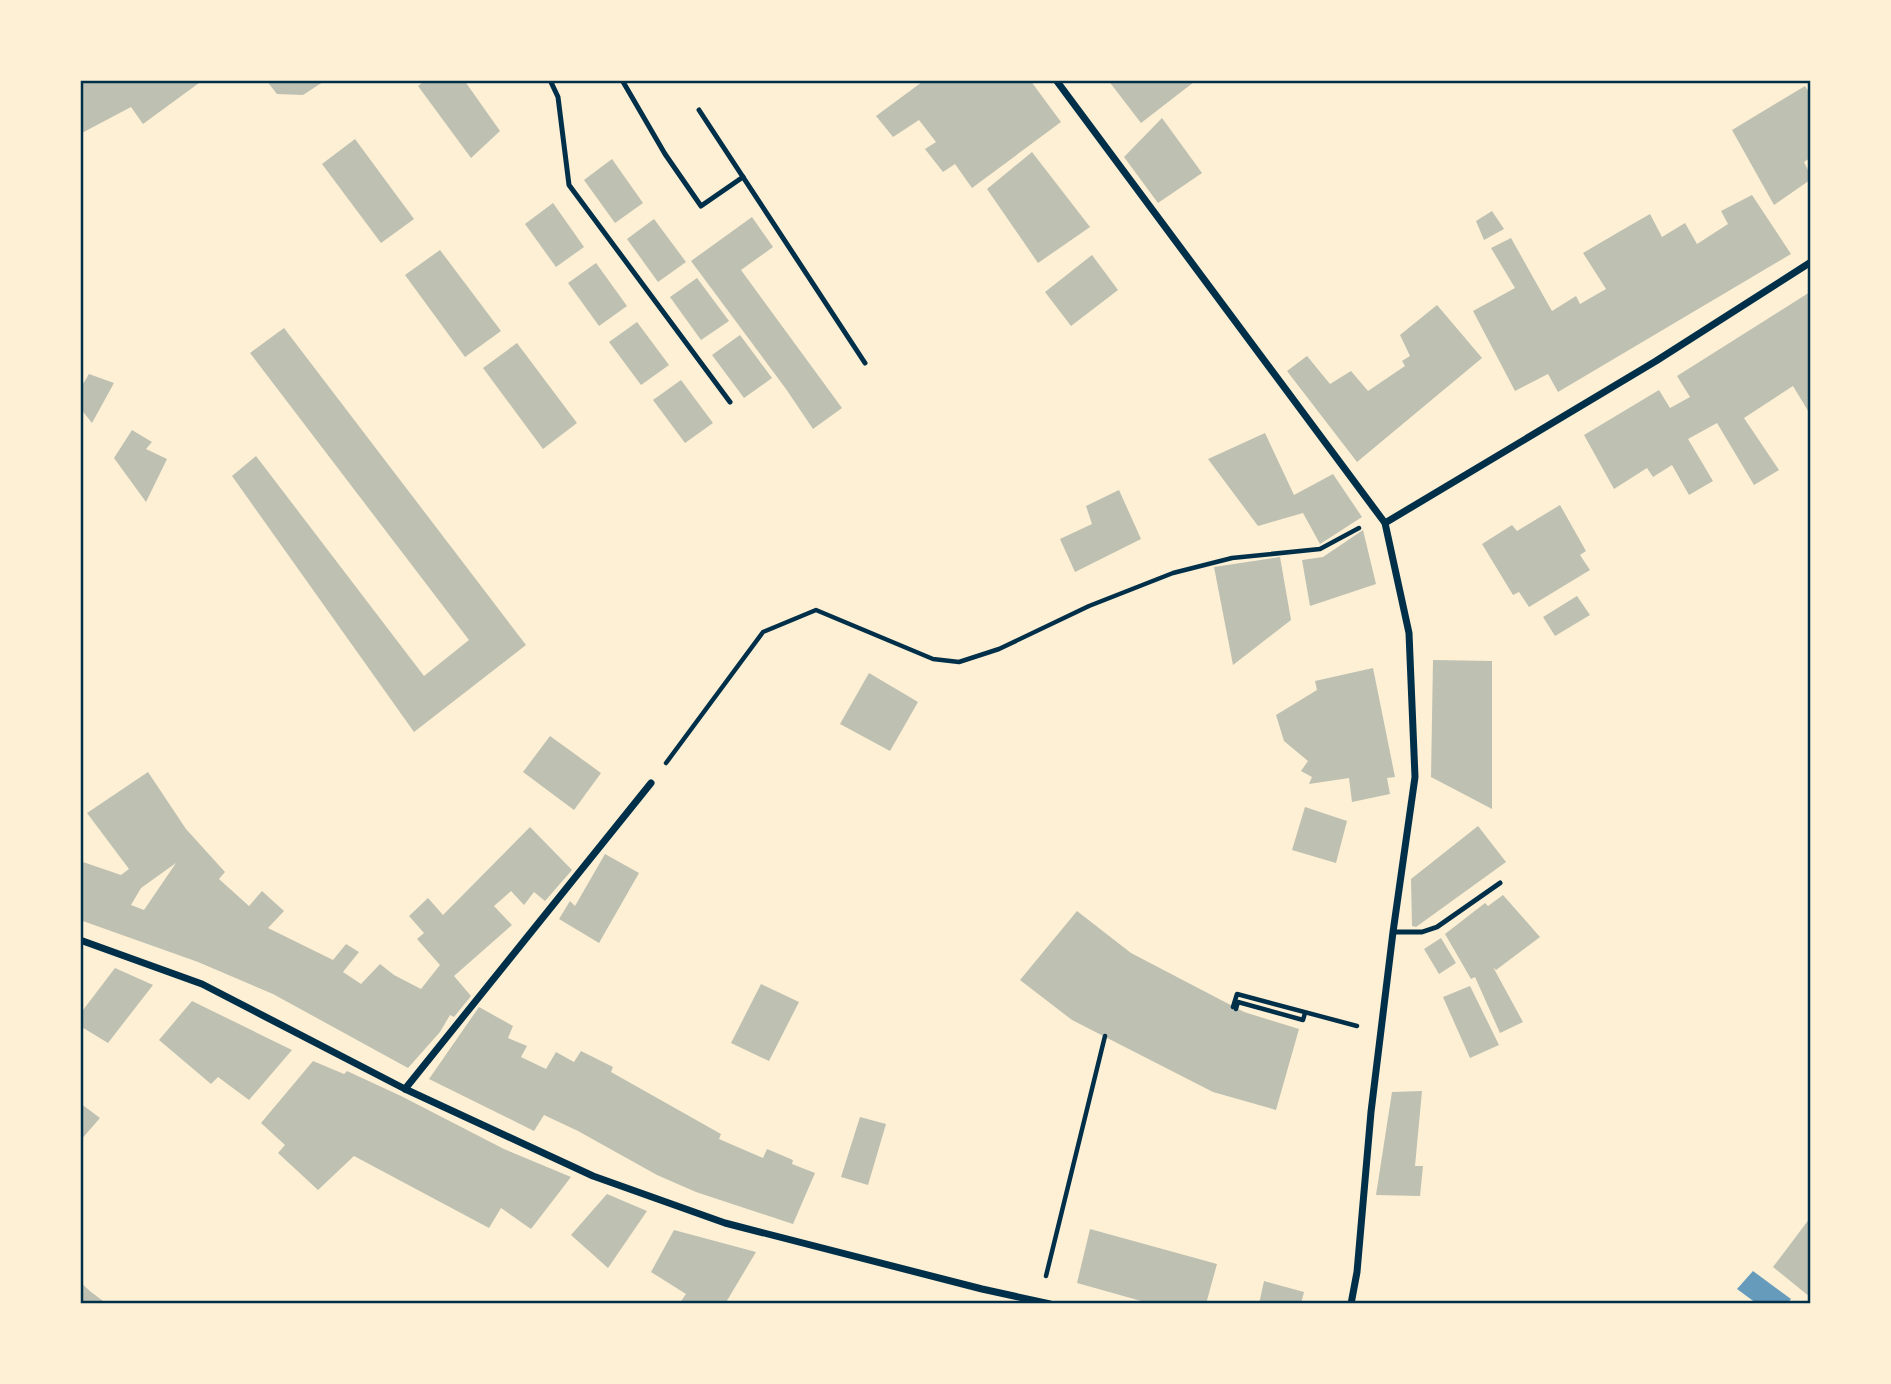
<svg xmlns="http://www.w3.org/2000/svg" width="1891" height="1384" viewBox="0 0 1891 1384" font-family="'Golos Text',sans-serif">
<rect width="100%" height="100%" fill="#fdf0d5"/>
<path fill="#669bbc" d="M 1753,1271 L 1791,1299 L 1788,1303 L 1756,1303 L 1737,1289 Z"/>
<g fill="#bec0b2" fill-rule="evenodd">
<path d="M 80,80 L 203,80 L 143,124 L 131,107 L 80,134 Z"/>
<path d="M 266,80 L 326,80 L 303,95 L 277,94 Z"/>
<path d="M 426,80 L 464,80 L 500,131 L 471,158 L 418,86 Z"/>
<path d="M 920,80 L 1030,80 L 1061,122 L 972,188 L 955,164 L 943,172 L 925,149 L 936,142 L 919,120 L 893,137 L 876,116 L 922,82 Z"/>
<path d="M 1108,80 L 1193,80 L 1194,82 L 1141,123 Z"/>
<path d="M 1805,86 L 1810,94 L 1810,158 L 1804,162 L 1810,174 L 1810,180 L 1774,205 L 1732,130 Z"/>
<path d="M 1162,118 L 1202,173 L 1158,203 L 1124,157 Z"/>
<path d="M 355,139 L 414,219 L 381,243 L 322,164 Z"/>
<path d="M 1032,152 L 1090,227 L 1038,263 L 987,189 Z"/>
<path d="M 612,159 L 643,203 L 615,223 L 584,180 Z"/>
<path d="M 1752,195 L 1791,254 L 1558,392 L 1548,374 L 1515,391 L 1473,311 L 1515,288 L 1491,248 L 1511,238 L 1552,311 L 1576,296 L 1580,304 L 1606,289 L 1583,253 L 1617,233 L 1650,214 L 1662,237 L 1685,223 L 1697,244 L 1728,224 L 1721,211 Z"/>
<path d="M 553,203 L 584,247 L 556,267 L 525,224 Z"/>
<path d="M 1492,211 L 1504,229 L 1484,240 L 1476,221 Z"/>
<path d="M 752,217 L 773,247 L 741,270 L 842,408 L 813,429 L 786,389 L 691,261 Z"/>
<path d="M 654,219 L 686,262 L 658,282 L 627,239 Z"/>
<path d="M 440,250 L 501,331 L 465,357 L 405,275 Z"/>
<path d="M 1092,255 L 1118,290 L 1071,326 L 1045,292 Z"/>
<path d="M 596,263 L 627,306 L 599,326 L 568,283 Z"/>
<path d="M 697,278 L 729,321 L 701,340 L 670,297 Z"/>
<path d="M 1810,292 L 1810,414 L 1793,386 L 1744,418 L 1779,470 L 1754,485 L 1717,423 L 1688,439 L 1713,481 L 1689,495 L 1672,465 L 1653,477 L 1647,468 L 1614,489 L 1584,435 L 1659,390 L 1670,408 L 1690,397 L 1677,376 Z"/>
<path d="M 1437,305 L 1482,358 L 1357,462 L 1287,371 L 1307,356 L 1330,384 L 1351,371 L 1368,391 L 1405,366 L 1402,361 L 1410,356 L 1400,335 Z"/>
<path d="M 637,322 L 669,365 L 641,385 L 609,342 Z"/>
<path d="M 284,328 L 526,645 L 414,732 L 232,476 L 256,456 L 424,676 L 469,640 L 250,353 Z"/>
<path d="M 740,335 L 772,378 L 744,398 L 712,355 Z"/>
<path d="M 517,343 L 577,423 L 543,449 L 483,368 Z"/>
<path d="M 89,374 L 114,383 L 92,423 L 80,408 L 80,389 Z"/>
<path d="M 681,380 L 713,423 L 685,443 L 653,400 Z"/>
<path d="M 132,430 L 152,442 L 146,449 L 167,459 L 146,502 L 114,458 Z"/>
<path d="M 1265,433 L 1294,495 L 1333,474 L 1362,517 L 1320,544 L 1303,513 L 1258,526 L 1208,459 Z"/>
<path d="M 1119,490 L 1141,539 L 1075,572 L 1060,539 L 1092,524 L 1086,506 Z"/>
<path d="M 1560,505 L 1586,551 L 1580,555 L 1590,570 L 1529,607 L 1519,592 L 1513,595 L 1482,544 L 1512,525 L 1517,531 Z"/>
<path d="M 1363,530 L 1376,584 L 1310,606 L 1302,560 L 1323,557 Z"/>
<path d="M 1280,557 L 1291,620 L 1233,665 L 1214,567 Z"/>
<path d="M 1577,596 L 1590,615 L 1555,636 L 1543,617 Z"/>
<path d="M 1433,660 L 1492,661 L 1492,809 L 1431,777 Z"/>
<path d="M 1373,668 L 1395,777 L 1387,778 L 1390,794 L 1352,802 L 1349,778 L 1309,784 L 1312,777 L 1301,771 L 1308,761 L 1284,741 L 1276,715 L 1317,690 L 1315,681 Z"/>
<path d="M 869,673 L 918,702 L 890,751 L 840,724 Z"/>
<path d="M 550,736 L 601,773 L 574,810 L 523,772 Z"/>
<path d="M 148,772 L 186,829 L 225,872 L 219,879 L 249,906 L 262,891 L 284,911 L 268,928 L 333,960 L 346,944 L 359,952 L 343,972 L 361,984 L 380,964 L 394,975 L 421,989 L 440,965 L 417,939 L 424,933 L 409,916 L 428,898 L 443,915 L 530,827 L 572,870 L 545,901 L 534,892 L 524,905 L 511,891 L 494,906 L 512,925 L 454,976 L 471,996 L 454,1017 L 450,1015 L 440,1032 L 408,1068 L 273,994 L 198,962 L 80,920 L 80,861 L 121,875 L 129,869 L 87,813 ZM 176,863 L 144,910 L 131,905 L 141,888 Z"/>
<path d="M 1305,807 L 1347,821 L 1336,863 L 1292,850 Z"/>
<path d="M 1478,826 L 1506,862 L 1416,927 L 1412,926 L 1411,879 Z"/>
<path d="M 605,854 L 639,873 L 599,943 L 559,919 L 570,901 L 575,906 Z"/>
<path d="M 1503,895 L 1540,937 L 1496,970 L 1493,967 L 1523,1022 L 1500,1033 L 1475,977 L 1471,979 L 1445,934 L 1485,903 L 1488,906 Z"/>
<path d="M 1077,911 L 1131,953 L 1244,1012 L 1299,1029 L 1276,1110 L 1213,1092 L 1072,1020 L 1020,980 Z"/>
<path d="M 1441,938 L 1456,963 L 1439,974 L 1424,949 Z"/>
<path d="M 115,968 L 153,985 L 108,1043 L 80,1026 L 80,1014 Z"/>
<path d="M 761,984 L 799,1002 L 769,1061 L 731,1043 Z"/>
<path d="M 1470,986 L 1499,1045 L 1470,1058 L 1443,997 Z"/>
<path d="M 192,1001 L 292,1050 L 249,1100 L 218,1077 L 211,1084 L 159,1040 Z"/>
<path d="M 479,1007 L 513,1026 L 508,1038 L 527,1046 L 521,1057 L 546,1069 L 556,1052 L 574,1062 L 581,1051 L 613,1067 L 611,1072 L 721,1134 L 719,1139 L 763,1158 L 767,1149 L 793,1160 L 792,1164 L 815,1173 L 793,1224 L 696,1192 L 657,1175 L 578,1131 L 544,1115 L 534,1131 L 429,1079 Z"/>
<path d="M 313,1061 L 344,1074 L 347,1071 L 401,1096 L 504,1149 L 571,1177 L 531,1229 L 501,1208 L 489,1228 L 354,1156 L 318,1190 L 278,1153 L 285,1145 L 261,1123 Z"/>
<path d="M 1422,1091 L 1415,1166 L 1423,1166 L 1420,1196 L 1376,1195 L 1392,1092 Z"/>
<path d="M 80,1103 L 100,1118 L 80,1141 Z"/>
<path d="M 860,1117 L 886,1124 L 868,1185 L 841,1177 Z"/>
<path d="M 607,1194 L 647,1211 L 608,1268 L 571,1235 Z"/>
<path d="M 1810,1218 L 1810,1297 L 1773,1267 Z"/>
<path d="M 1090,1229 L 1217,1264 L 1206,1304 L 1152,1304 L 1077,1283 Z"/>
<path d="M 674,1230 L 756,1252 L 725,1304 L 679,1304 L 686,1294 L 651,1272 Z"/>
<path d="M 1264,1281 L 1304,1292 L 1301,1304 L 1259,1304 Z"/>
<path d="M 80,1282 L 91,1292 L 107,1304 L 80,1304 Z"/>
</g>
<g fill="none" stroke-linecap="round" stroke-linejoin="round">
<g stroke="#003049" stroke-width="4.5">
<path d="M 666,763 L 763,632 L 816,610 L 933,659 L 959,662 L 999,649 L 1089,606 L 1173,573 L 1232,558 L 1320,549 L 1359,528"/>
<path d="M 1233,1007 L 1237,994 L 1357,1026"/>
<path d="M 1236,1009 L 1238,1002 L 1303,1020 L 1305,1013"/>
<path d="M 1046,1276 L 1105,1036"/>
</g>
<g stroke="#003049" stroke-width="5">
<path d="M 550,80 L 558,97 L 569,185 L 730,402"/>
<path d="M 622,80 L 665,154 L 701,206 L 743,177"/>
<path d="M 699,110 L 865,363"/>
<path d="M 1393,932 L 1422,932 L 1437,927 L 1500,883"/>
</g>
<g stroke="#003049" stroke-width="7">
<path d="M 1056,80 L 1385,523 L 1409,633 L 1415,777 L 1393,932 L 1371,1112 L 1357,1272 L 1351,1304"/>
<path d="M 1385,523 L 1656,361 L 1811,262"/>
<path d="M 80,940 L 202,984 L 405,1089 L 593,1176 L 725,1223 L 982,1289 L 1050,1304"/>
<path d="M 405,1089 L 651,783"/>
</g>
</g>
<rect width="1891" height="1384" fill="none" stroke="#fdf0d5" stroke-width="164"/>
<rect x="82" y="82" width="1727" height="1220" fill="none" stroke="#003049" stroke-width="2.5"/>
</svg>
